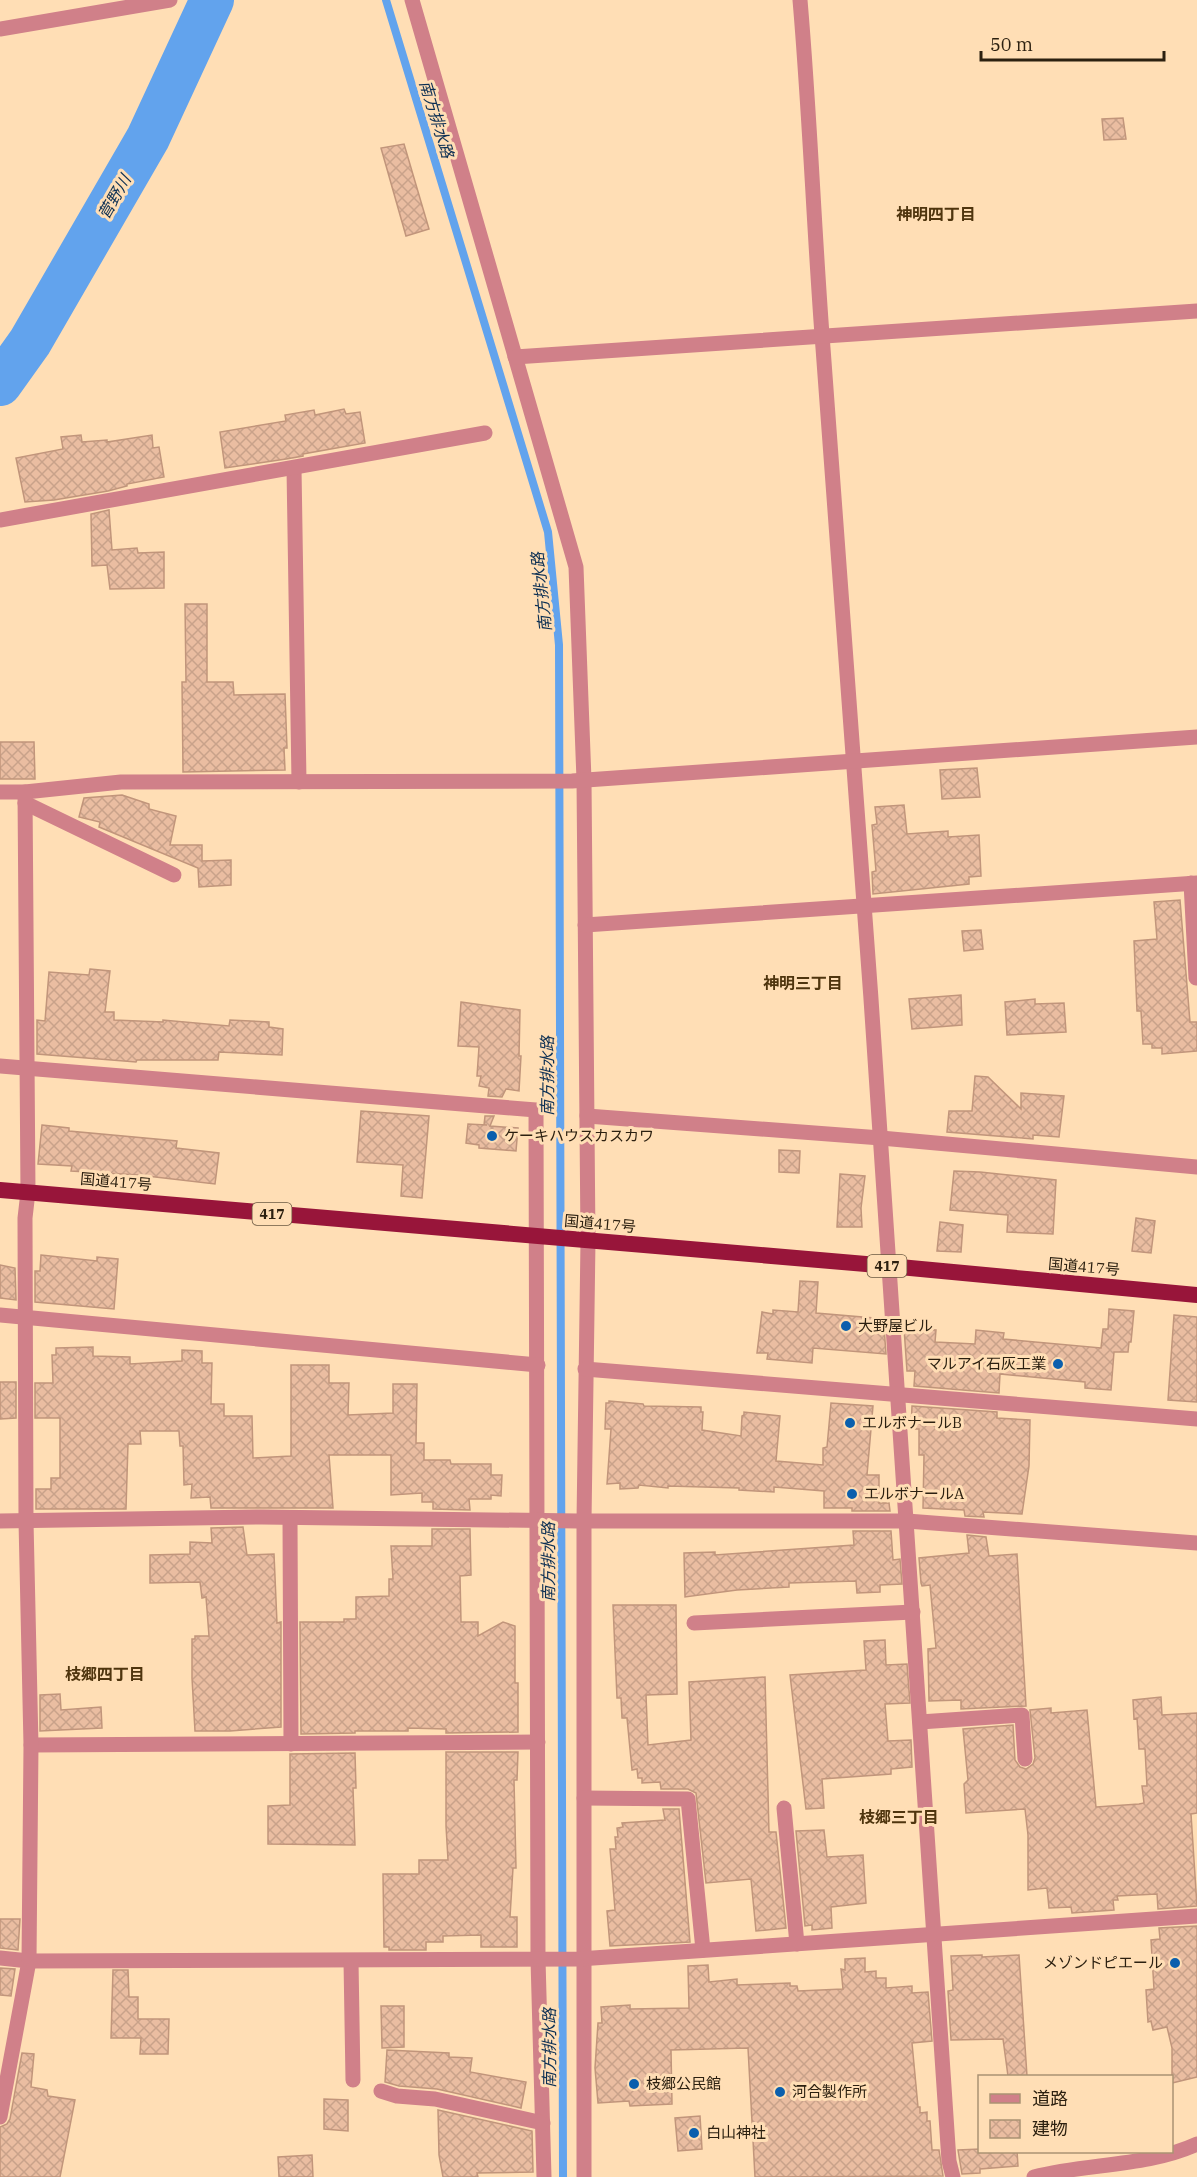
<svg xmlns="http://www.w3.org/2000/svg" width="1197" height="2177" viewBox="0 0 1197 2177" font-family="'IBM Plex Serif','Noto Sans JP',serif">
<defs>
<pattern id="building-cross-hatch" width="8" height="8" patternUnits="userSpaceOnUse" patternTransform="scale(1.5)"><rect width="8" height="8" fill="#eabda1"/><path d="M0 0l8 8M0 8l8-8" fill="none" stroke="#c9a28a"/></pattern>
</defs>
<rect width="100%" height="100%" fill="#ffdeb5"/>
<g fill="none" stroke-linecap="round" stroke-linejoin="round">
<path stroke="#62a3ed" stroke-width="8" d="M 386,0 L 548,532 L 559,645 L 563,2177"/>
<path stroke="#62a3ed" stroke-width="44" d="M 0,384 L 30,342 L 148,138 L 212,0"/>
</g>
<g fill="url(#building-cross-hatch)" stroke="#c1957b" stroke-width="1.5">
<path d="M 1123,118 L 1126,139 L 1104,140 L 1102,119 Z"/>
<path d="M 404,144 L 429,229 L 406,236 L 381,148 Z"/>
<path d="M 344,409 L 346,414 L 360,412 L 365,443 L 303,454 L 303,456 L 286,459 L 225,468 L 220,432 L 286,421 L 285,415 L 314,410 L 315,415 Z"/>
<path d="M 81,435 L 82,442 L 107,440 L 107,442 L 152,435 L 153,448 L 159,447 L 164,477 L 127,484 L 127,486 L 108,491 L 54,500 L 25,502 L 16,458 L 63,449 L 61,437 Z"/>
<path d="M 109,510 L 112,550 L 137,548 L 138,553 L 164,552 L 164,588 L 110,589 L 107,565 L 92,566 L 91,514 Z"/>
<path d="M 185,604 L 207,604 L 207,682 L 233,682 L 234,695 L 285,694 L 287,748 L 284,748 L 285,770 L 183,772 L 182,682 L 186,682 Z"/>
<path d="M 0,742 L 34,742 L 35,779 L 0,779 Z"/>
<path d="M 977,768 L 980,797 L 942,799 L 940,770 Z"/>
<path d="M 122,795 L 149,804 L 149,809 L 176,816 L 170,845 L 202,845 L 202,861 L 231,860 L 231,885 L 199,887 L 198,868 L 99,827 L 100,822 L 79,817 L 84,798 Z"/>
<path d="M 904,805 L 907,834 L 948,831 L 948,837 L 979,835 L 981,876 L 969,877 L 969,884 L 873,894 L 872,872 L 876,871 L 872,825 L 877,824 L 875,807 Z"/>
<path d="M 1180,900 L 1190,1022 L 1197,1022 L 1197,1051 L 1162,1054 L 1162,1048 L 1152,1048 L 1152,1044 L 1143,1044 L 1141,1011 L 1137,1011 L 1134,941 L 1157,939 L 1154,902 Z"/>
<path d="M 981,930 L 983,949 L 964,951 L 962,931 Z"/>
<path d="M 90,969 L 110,971 L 105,1012 L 114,1012 L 114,1020 L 163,1022 L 163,1020 L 229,1026 L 230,1020 L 269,1022 L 269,1027 L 283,1029 L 282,1055 L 219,1052 L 218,1060 L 137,1060 L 136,1062 L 37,1054 L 37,1020 L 45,1021 L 49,972 L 89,975 Z"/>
<path d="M 961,995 L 962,1025 L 912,1029 L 909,999 Z"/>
<path d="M 1035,999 L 1035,1004 L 1064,1003 L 1066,1032 L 1007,1035 L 1005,1002 Z"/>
<path d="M 461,1002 L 520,1010 L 519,1056 L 521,1056 L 519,1091 L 506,1089 L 502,1097 L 488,1096 L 489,1088 L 479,1086 L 481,1076 L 477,1076 L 479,1047 L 458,1046 Z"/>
<path d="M 975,1076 L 988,1077 L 1021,1109 L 1021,1093 L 1064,1096 L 1059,1137 L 1033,1135 L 1033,1139 L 947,1132 L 949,1111 L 972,1111 Z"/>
<path d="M 361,1111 L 429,1116 L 422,1198 L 401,1196 L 403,1165 L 357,1162 Z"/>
<path d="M 485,1116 L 494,1116 L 490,1126 L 518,1128 L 516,1151 L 479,1148 L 479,1145 L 466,1143 L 468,1124 L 487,1125 L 484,1125 Z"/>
<path d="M 42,1125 L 69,1128 L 69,1131 L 177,1141 L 176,1148 L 219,1153 L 215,1184 L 138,1175 L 71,1171 L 72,1166 L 38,1164 Z"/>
<path d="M 779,1150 L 800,1151 L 799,1173 L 779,1172 Z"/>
<path d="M 954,1171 L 980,1172 L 1056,1180 L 1053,1234 L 1007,1232 L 1008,1215 L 950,1210 Z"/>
<path d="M 840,1174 L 865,1176 L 861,1208 L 862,1227 L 837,1227 Z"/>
<path d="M 1136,1218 L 1155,1221 L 1151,1253 L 1132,1251 Z"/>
<path d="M 940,1222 L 963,1225 L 961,1252 L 937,1251 Z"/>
<path d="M 41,1255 L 97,1261 L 97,1257 L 118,1259 L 114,1309 L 35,1302 L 35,1271 L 40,1271 Z"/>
<path d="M 0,1265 L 15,1268 L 16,1300 L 0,1298 Z"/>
<path d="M 800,1281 L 818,1282 L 816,1313 L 874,1318 L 874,1327 L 884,1327 L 886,1354 L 813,1348 L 812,1363 L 767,1359 L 768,1353 L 757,1353 L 762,1312 L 773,1314 L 773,1310 L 798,1312 Z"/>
<path d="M 1109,1309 L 1134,1311 L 1131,1342 L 1129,1342 L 1128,1352 L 1114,1352 L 1111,1390 L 1085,1388 L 1085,1382 L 1000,1374 L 999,1393 L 914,1386 L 915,1371 L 907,1371 L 904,1328 L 936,1330 L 935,1342 L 975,1344 L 976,1330 L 1004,1333 L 1003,1339 L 1101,1348 L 1103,1329 L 1108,1329 Z"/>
<path d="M 1174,1315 L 1197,1317 L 1197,1402 L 1168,1400 Z"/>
<path d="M 93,1347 L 93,1356 L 130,1357 L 130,1364 L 182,1361 L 182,1350 L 202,1351 L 202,1363 L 212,1363 L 211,1404 L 224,1404 L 224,1416 L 252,1416 L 253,1458 L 291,1456 L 291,1365 L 329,1365 L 329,1383 L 349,1383 L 348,1415 L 393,1413 L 393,1384 L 417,1384 L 416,1443 L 424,1443 L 424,1460 L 450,1460 L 451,1464 L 491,1464 L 491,1475 L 502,1475 L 501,1496 L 491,1495 L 491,1499 L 469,1499 L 470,1510 L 433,1509 L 433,1502 L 422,1502 L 422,1493 L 391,1495 L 391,1455 L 329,1455 L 333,1508 L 211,1508 L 210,1497 L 191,1498 L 192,1484 L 184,1485 L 183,1446 L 180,1446 L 179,1431 L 140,1431 L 141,1444 L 128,1444 L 126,1509 L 36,1509 L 36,1489 L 51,1489 L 51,1478 L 60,1478 L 60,1418 L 35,1418 L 35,1383 L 53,1383 L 52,1355 L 56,1355 L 56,1348 Z"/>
<path d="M 0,1382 L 16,1382 L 16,1418 L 0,1419 Z"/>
<path d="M 609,1401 L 643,1404 L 644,1406 L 701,1407 L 701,1412 L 703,1412 L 702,1430 L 741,1436 L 742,1416 L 744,1415 L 744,1412 L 780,1416 L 776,1461 L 823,1465 L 823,1448 L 827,1447 L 831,1403 L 873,1406 L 867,1475 L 879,1475 L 879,1503 L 889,1503 L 890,1511 L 852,1511 L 852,1508 L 824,1508 L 824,1491 L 774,1487 L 774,1492 L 739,1490 L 739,1488 L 668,1486 L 668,1488 L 639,1485 L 638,1488 L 620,1489 L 620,1483 L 607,1484 L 611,1429 L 605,1429 L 606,1403 L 609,1403 Z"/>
<path d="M 912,1406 L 997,1412 L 997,1418 L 1030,1420 L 1029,1466 L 1022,1514 L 983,1512 L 984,1517 L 965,1516 L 964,1510 L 923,1508 L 924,1455 L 919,1455 L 919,1429 L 911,1429 Z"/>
<path d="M 243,1527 L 247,1555 L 274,1554 L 277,1623 L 281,1622 L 281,1727 L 230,1731 L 195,1731 L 192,1678 L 192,1639 L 195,1639 L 195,1636 L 209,1636 L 206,1597 L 202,1598 L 200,1582 L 150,1583 L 150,1555 L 190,1554 L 190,1542 L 212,1543 L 211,1528 Z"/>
<path d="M 432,1529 L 470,1529 L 471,1575 L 460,1576 L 461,1622 L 478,1622 L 478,1636 L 503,1622 L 515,1626 L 515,1683 L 518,1683 L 518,1732 L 446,1733 L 446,1729 L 408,1728 L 408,1731 L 355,1731 L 355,1733 L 301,1734 L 300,1622 L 344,1622 L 344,1619 L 356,1619 L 356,1597 L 389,1596 L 389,1579 L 393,1579 L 391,1546 L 432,1546 Z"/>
<path d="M 853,1531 L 891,1531 L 893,1560 L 900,1559 L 902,1584 L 880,1585 L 880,1592 L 857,1593 L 856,1581 L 789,1583 L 789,1587 L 737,1590 L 685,1597 L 684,1553 L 715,1552 L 715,1555 L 854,1545 Z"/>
<path d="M 967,1535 L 986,1537 L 989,1556 L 1017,1554 L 1026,1706 L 961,1709 L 961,1700 L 929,1701 L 928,1649 L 936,1648 L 930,1585 L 922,1586 L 921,1583 L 919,1558 L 969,1553 Z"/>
<path d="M 613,1605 L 676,1605 L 677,1694 L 646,1695 L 648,1745 L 691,1740 L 689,1682 L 765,1677 L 769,1832 L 776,1832 L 786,1928 L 756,1931 L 751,1879 L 706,1883 L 696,1793 L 688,1789 L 661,1789 L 660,1782 L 642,1783 L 642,1778 L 638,1778 L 637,1769 L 632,1770 L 627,1718 L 622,1718 L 621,1698 L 617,1698 Z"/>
<path d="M 885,1640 L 886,1665 L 907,1664 L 910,1703 L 885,1704 L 888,1741 L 911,1740 L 912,1767 L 891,1769 L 891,1774 L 822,1779 L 824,1808 L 806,1809 L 790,1675 L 866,1670 L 864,1641 Z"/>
<path d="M 60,1694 L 61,1710 L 101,1707 L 102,1728 L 40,1731 L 40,1695 Z"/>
<path d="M 1161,1697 L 1162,1715 L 1197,1713 L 1197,1813 L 1191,1814 L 1197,1906 L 1158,1909 L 1157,1894 L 1117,1896 L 1118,1900 L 1113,1900 L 1114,1910 L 1072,1913 L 1071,1907 L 1049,1908 L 1047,1888 L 1028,1890 L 1028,1835 L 1025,1809 L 966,1813 L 964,1784 L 968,1780 L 963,1729 L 1013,1725 L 1015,1760 L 1020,1767 L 1026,1769 L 1033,1764 L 1035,1758 L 1030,1710 L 1051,1708 L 1051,1713 L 1087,1710 L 1096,1807 L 1139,1804 L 1144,1803 L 1142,1786 L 1147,1786 L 1145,1749 L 1139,1749 L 1137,1718 L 1134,1719 L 1133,1700 Z"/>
<path d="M 446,1752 L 518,1752 L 517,1780 L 514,1780 L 516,1868 L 513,1868 L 510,1917 L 517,1917 L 517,1947 L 481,1947 L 481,1935 L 443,1936 L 443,1942 L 426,1942 L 426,1950 L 389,1950 L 389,1947 L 384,1947 L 383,1874 L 419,1874 L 419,1860 L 448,1860 L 446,1826 Z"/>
<path d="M 355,1753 L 356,1788 L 353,1788 L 355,1845 L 268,1844 L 268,1806 L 290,1805 L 290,1754 Z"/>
<path d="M 663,1809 L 679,1809 L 690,1942 L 610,1946 L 607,1911 L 615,1910 L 610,1849 L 616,1849 L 615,1837 L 618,1837 L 617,1828 L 623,1827 L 622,1823 L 665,1820 Z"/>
<path d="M 824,1830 L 827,1857 L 863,1855 L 866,1903 L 831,1907 L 832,1928 L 812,1930 L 812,1925 L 805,1926 L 796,1831 Z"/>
<path d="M 0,1919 L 20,1919 L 18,1950 L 0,1948 Z"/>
<path d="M 1197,1926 L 1197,2077 L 1172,2083 L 1172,2048 L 1167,2027 L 1153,2030 L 1151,2021 L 1148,2022 L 1146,1990 L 1154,1989 L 1151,1940 L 1160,1939 L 1159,1928 Z"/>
<path d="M 982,1955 L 982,1957 L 1019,1955 L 1027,2076 L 1008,2076 L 1003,2039 L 951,2040 L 948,1991 L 953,1990 L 951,1956 Z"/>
<path d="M 865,1958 L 865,1972 L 876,1971 L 876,1978 L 886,1978 L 886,1988 L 912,1986 L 912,1993 L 928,1992 L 932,2041 L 912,2043 L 918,2107 L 920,2107 L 920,2113 L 927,2112 L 927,2121 L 930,2121 L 932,2150 L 939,2150 L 943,2176 L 755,2177 L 748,2048 L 671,2050 L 672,2104 L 630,2106 L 629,2101 L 598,2103 L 595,2068 L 598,2023 L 602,2023 L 601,2007 L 630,2005 L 630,2009 L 689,2008 L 688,1966 L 708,1965 L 709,1982 L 737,1979 L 737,1985 L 790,1983 L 790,1986 L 797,1986 L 798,1991 L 843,1989 L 841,1969 L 845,1970 L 845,1959 Z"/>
<path d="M 0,1968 L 15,1969 L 11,1996 L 0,1995 Z"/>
<path d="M 113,1970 L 128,1970 L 129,1997 L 138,1997 L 138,2019 L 169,2019 L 168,2054 L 140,2054 L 141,2038 L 111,2038 Z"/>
<path d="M 381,2006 L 404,2006 L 404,2047 L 382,2048 Z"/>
<path d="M 387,2050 L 449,2053 L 449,2057 L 472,2058 L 470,2072 L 526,2082 L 521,2108 L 437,2089 L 399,2086 L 385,2082 Z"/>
<path d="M 22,2053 L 34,2054 L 31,2087 L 47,2090 L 48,2096 L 75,2100 L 60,2177 L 0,2177 L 0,2127 L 7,2124 L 10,2119 Z"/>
<path d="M 324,2099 L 348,2100 L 348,2131 L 324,2129 Z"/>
<path d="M 438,2110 L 532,2131 L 533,2172 L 477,2173 L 478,2177 L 443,2177 L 439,2155 Z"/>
<path d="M 700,2116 L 702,2149 L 678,2151 L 675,2118 Z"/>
<path d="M 980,2149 L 980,2151 L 1017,2151 L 1018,2166 L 980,2169 L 980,2173 L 962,2174 L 958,2150 Z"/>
<path d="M 312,2155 L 313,2177 L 279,2177 L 278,2157 Z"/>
</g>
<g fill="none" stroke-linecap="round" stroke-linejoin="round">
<g stroke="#d08089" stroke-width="15">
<path d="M 412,0 L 576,567 L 584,780 L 588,1241 L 584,1521 L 584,2177"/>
<path d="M 800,0 C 810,116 814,232 823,348 C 869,952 911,1557 949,2161 L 953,2177"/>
<path d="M 0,29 L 170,0"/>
<path d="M 515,357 L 1197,311"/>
<path d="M 294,468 L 299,782"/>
<path d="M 0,520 L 485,433"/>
<path d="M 0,792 L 25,792 L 121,782 L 572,781 L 1197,737"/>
<path d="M 25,803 L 174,875"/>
<path d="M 1191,883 L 1196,978"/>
<path d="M 585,925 L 1197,883"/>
<path d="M 0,1066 L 536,1110 L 538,1959 L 544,2177"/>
<path d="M 587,1116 L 881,1138 L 1197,1167"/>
<path d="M 0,1315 L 538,1365"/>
<path d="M 585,1369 L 1197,1419"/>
<path d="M 290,1518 L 291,1744"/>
<path d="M 0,1521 L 262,1517 L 578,1521 L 907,1521 L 1197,1543"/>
<path d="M 694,1623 L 913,1612"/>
<path d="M 920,1722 L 1022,1715 L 1025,1759"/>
<path d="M 31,1745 L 538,1742"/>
<path d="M 584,1798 L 688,1799 L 703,1950"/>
<path d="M 784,1808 L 797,1944"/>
<path d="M 0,1958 L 29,1961 L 579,1959 L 1197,1916"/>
<path d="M 351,1961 L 353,2080"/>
<path d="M 381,2091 L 397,2096 L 435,2099 L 543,2123"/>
<path d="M 0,2117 L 29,1961 L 31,1745 L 26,1521 L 25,1218 L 28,1192 L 25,792"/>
<path d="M 1034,2177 C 1087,2163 1147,2167 1197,2144"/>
</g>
<path stroke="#98153a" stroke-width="16" d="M 0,1190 L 889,1266 L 1197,1295"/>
</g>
<g fill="#0b5fad" stroke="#ffdeb5" stroke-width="2">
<circle cx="492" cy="1136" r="6"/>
<circle cx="846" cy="1326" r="6"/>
<circle cx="1058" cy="1364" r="6"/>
<circle cx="850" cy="1423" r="6"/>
<circle cx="852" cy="1494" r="6"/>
<circle cx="1175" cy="1963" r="6"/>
<circle cx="634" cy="2084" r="6"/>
<circle cx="780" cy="2092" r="6"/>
<circle cx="694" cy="2133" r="6"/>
</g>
<g text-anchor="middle" stroke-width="6" stroke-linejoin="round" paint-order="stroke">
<g fill="#ffdeb5" stroke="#6b5942" stroke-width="1.5">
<rect x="252.5" y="1203" width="39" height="22" rx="4.5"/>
<rect x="867.5" y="1255" width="39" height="22" rx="4.5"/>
</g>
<g font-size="14" font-weight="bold" fill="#2c2010">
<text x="272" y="1219">417</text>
<text x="887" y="1271">417</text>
</g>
<g font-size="15" fill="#2c2010" stroke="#ffdeb5" text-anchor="start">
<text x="504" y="1141">ケーキハウスカスカワ</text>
<text x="858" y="1331">大野屋ビル</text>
<text x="1046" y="1369" text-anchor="end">マルアイ石灰工業</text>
<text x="862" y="1428">エルボナールB</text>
<text x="864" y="1499">エルボナールA</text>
<text x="1163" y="1968" text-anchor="end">メゾンドピエール</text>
<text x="646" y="2089">枝郷公民館</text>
<text x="792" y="2097">河合製作所</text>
<text x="706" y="2138">白山神社</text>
</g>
<g font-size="15" fill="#2c2010" stroke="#ffdeb5">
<text transform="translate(116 1182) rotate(5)" y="5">国道417号</text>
<text transform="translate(600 1224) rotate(5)" y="5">国道417号</text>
<text transform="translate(1084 1267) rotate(5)" y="5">国道417号</text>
</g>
<g font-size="16" font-style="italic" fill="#0c2f53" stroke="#ffdeb5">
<text transform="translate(437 119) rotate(73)" y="6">南方排水路</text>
<text transform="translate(114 197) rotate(-60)" y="6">菅野川</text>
<text transform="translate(541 592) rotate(-96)" y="6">南方排水路</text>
<text transform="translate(547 1076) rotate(-90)" y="6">南方排水路</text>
<text transform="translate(548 1562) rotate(-90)" y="6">南方排水路</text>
<text transform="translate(549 2048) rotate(-90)" y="6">南方排水路</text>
</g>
<g font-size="16" font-weight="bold" fill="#4f350e" stroke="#ffdeb5">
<text x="936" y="220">神明四丁目</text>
<text x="803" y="989">神明三丁目</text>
<text x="105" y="1680">枝郷四丁目</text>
<text x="899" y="1823">枝郷三丁目</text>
</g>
</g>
<rect x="978" y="2075" width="195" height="78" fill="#ffdeb5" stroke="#ab9273" stroke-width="1.5"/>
<rect x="990" y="2094" width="30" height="9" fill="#d08089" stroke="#ab9273" stroke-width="1.5"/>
<text x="1032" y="2105" font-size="18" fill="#2c2010">道路</text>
<rect x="990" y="2120" width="30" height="18" fill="url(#building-cross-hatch)" stroke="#ab9273" stroke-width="1.5"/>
<text x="1032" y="2135" font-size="18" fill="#2c2010">建物</text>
<path d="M981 51v9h183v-9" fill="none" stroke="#2c2010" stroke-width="3"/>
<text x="990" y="51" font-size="18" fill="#2c2010" stroke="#ffdeb5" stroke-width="4.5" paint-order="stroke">50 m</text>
</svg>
